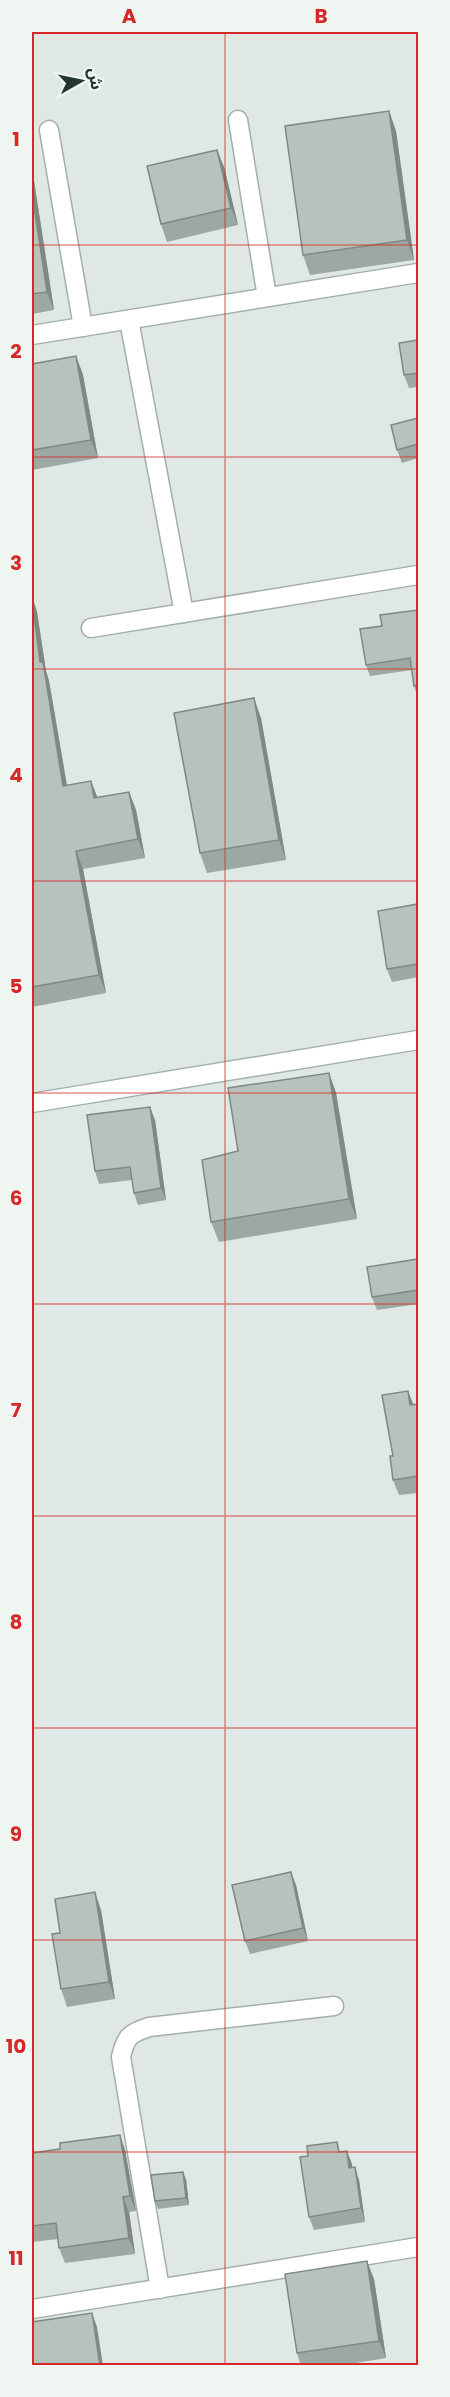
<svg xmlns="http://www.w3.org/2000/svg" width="450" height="2397" viewBox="0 0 450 2397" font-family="Poppins,'Noto Sans Arabic',sans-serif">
<rect width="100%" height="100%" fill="#dfe8e4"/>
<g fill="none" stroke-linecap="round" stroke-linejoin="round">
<g stroke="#a3afaa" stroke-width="21">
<g id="minor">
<path d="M 238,120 L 267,297"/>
<path d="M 49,130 L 83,327"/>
<path d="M 129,320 L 184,613"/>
<path d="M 32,335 L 418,273"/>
<path d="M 91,628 L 418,575"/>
<path d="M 160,2289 L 121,2057 C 126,2036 129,2034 149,2027 L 334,2006"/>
<path d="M 32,2309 L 418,2247"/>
</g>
</g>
<g stroke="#a0b3aa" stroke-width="21">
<path id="secondary" d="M 32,1103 L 418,1040"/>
</g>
<use href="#minor" stroke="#fff" stroke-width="18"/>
<use href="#secondary" stroke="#fff" stroke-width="18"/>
</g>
<g fill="#9ca8a2">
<path d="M 389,111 L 396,131 L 414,260 L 310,275 L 303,255 Z"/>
<path d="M 217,150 L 224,167 L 238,225 L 167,242 L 161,224 Z"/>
<path d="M 32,168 L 54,310 L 32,314 Z"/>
<path d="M 418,340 L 418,387 L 409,388 L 404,375 Z"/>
<path d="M 76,356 L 83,375 L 98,458 L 32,470 L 32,364 Z"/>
<path d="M 418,418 L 418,458 L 402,463 L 397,450 Z"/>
<path d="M 32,596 L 37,612 L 46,671 L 49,681 L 67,785 L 91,781 L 97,797 L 129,792 L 136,810 L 145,858 L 83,869 L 106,993 L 32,1007 Z"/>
<path d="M 418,610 L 418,698 L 414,686 L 412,670 L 370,676 L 366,665 L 382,626 Z"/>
<path d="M 261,718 L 286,860 L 207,873 L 200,853 Z"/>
<path d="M 418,904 L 418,977 L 392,982 L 387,969 Z"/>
<path d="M 329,1073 L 336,1093 L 357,1219 L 219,1242 L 211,1222 L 238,1151 Z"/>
<path d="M 155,1120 L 166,1200 L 138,1205 L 134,1193 L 132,1180 L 99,1184 L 95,1171 Z"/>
<path d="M 418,1259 L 418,1304 L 377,1310 L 372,1297 Z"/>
<path d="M 418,1404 L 418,1493 L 399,1495 L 393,1480 L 393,1456 L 413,1405 Z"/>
<path d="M 296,1885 L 308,1941 L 250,1954 L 245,1941 Z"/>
<path d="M 101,1910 L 115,1999 L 67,2007 L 61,1989 L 60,1933 Z"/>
<path d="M 125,2150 L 136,2211 L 129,2212 L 135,2254 L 65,2263 L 59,2248 L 58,2239 L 32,2242 L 32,2153 Z"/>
<path d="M 341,2152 L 352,2164 L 352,2167 L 359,2180 L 365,2222 L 314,2230 L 309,2217 Z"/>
<path d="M 186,2179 L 189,2205 L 158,2209 L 155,2201 Z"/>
<path d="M 374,2279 L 386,2358 L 338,2366 L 301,2366 L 297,2353 Z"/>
</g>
<g fill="#7f8884">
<path d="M 389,111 L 396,131 L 414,260 L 407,240 Z"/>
<path d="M 217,150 L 224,167 L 238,225 L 231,208 Z"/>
<path d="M 32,168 L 54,310 L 47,292 L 32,193 Z"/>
<path d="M 76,356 L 83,375 L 98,458 L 91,440 Z"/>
<path d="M 32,596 L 37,612 L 46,671 L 49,681 L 70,804 L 63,786 L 40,662 Z"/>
<path d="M 254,698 L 261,718 L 286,860 L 279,840 Z"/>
<path d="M 91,781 L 98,799 L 94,798 Z"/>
<path d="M 129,792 L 136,810 L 145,858 L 138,839 Z"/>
<path d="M 76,851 L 83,869 L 106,993 L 99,975 Z"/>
<path d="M 329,1073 L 336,1093 L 357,1219 L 349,1199 Z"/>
<path d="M 150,1107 L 155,1120 L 166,1200 L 161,1188 Z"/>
<path d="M 408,1391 L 414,1406 L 410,1405 Z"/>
<path d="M 291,1872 L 296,1885 L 308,1941 L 303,1928 Z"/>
<path d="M 95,1892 L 101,1910 L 115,1999 L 109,1982 Z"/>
<path d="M 120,2135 L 125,2150 L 136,2211 L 130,2196 Z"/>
<path d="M 347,2151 L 352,2164 L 354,2181 L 349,2168 Z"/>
<path d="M 355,2167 L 359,2180 L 365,2222 L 361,2208 Z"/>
<path d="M 183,2172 L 186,2179 L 189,2205 L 186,2198 Z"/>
<path d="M 123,2197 L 129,2212 L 135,2254 L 129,2238 Z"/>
<path d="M 367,2261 L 374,2279 L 386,2358 L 379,2341 Z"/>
<path d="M 92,2313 L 97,2327 L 103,2366 L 100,2366 Z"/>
</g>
<g fill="#b5c3bc" stroke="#7f8884" stroke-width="1.5">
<path d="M 389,111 L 407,240 L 303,255 L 285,126 Z"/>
<path d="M 217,150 L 231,208 L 161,224 L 147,166 Z"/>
<path d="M 32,193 L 47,292 L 32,294 Z"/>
<path d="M 418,340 L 418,373 L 404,375 L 399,343 Z"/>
<path d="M 76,356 L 91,440 L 32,450 L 32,364 Z"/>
<path d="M 418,418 L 418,444 L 397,450 L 391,425 Z"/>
<path d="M 32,599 L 40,662 L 43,662 L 63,786 L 91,781 L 94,798 L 129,792 L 138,839 L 76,851 L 99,975 L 32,987 Z"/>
<path d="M 418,610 L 418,685 L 414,686 L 410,658 L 366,665 L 360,629 L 382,626 L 380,615 Z"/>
<path d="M 254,698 L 279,840 L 200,853 L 174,713 Z"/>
<path d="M 418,904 L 418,964 L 387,969 L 378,911 Z"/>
<path d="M 329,1073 L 349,1199 L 211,1222 L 202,1160 L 238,1151 L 228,1088 Z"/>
<path d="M 150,1107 L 161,1188 L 134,1193 L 130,1167 L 95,1171 L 87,1115 Z"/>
<path d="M 418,1259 L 418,1290 L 372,1297 L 367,1267 Z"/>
<path d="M 408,1391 L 410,1405 L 418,1404 L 418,1476 L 393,1480 L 390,1456 L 393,1456 L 382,1395 Z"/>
<path d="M 291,1872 L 303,1928 L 245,1941 L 232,1885 Z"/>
<path d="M 95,1892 L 109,1982 L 61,1989 L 52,1934 L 60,1933 L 55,1899 Z"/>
<path d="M 120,2135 L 130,2196 L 123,2197 L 129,2238 L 59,2248 L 56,2223 L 32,2226 L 32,2153 L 60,2149 L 60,2143 Z"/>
<path d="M 337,2142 L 339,2152 L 347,2151 L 349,2168 L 355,2167 L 361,2208 L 309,2217 L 300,2157 L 308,2156 L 307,2146 Z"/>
<path d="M 183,2172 L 186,2198 L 155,2201 L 151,2175 Z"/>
<path d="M 367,2261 L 379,2341 L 297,2353 L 285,2274 Z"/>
<path d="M 92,2313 L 100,2366 L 32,2366 L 32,2322 Z"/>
</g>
<path fill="none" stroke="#d62828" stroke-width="1.5" stroke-opacity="0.55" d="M 225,32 L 225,2366M 32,245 L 418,245M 32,457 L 418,457M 32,669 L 418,669M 32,881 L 418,881M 32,1093 L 418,1093M 32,1304 L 418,1304M 32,1516 L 418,1516M 32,1728 L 418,1728M 32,1940 L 418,1940M 32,2152 L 418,2152"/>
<rect width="450" height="2397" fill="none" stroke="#eff6f2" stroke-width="66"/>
<g transform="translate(81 81) rotate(81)" stroke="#eff6f2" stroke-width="4.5" paint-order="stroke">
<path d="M0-4.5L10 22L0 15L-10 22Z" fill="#23362f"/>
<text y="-9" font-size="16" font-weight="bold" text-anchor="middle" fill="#23362f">ش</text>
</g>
<rect x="33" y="33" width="384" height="2331" fill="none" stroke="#d62828" stroke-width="2"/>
<g font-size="20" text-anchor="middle" font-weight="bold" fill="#d62828">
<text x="129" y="23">A</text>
<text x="321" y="23">B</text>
<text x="16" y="146">1</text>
<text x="16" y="358">2</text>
<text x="16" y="570">3</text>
<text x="16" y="782">4</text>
<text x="16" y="993">5</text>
<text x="16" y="1205">6</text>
<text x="16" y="1417">7</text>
<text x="16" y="1629">8</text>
<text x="16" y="1841">9</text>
<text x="16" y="2053">10</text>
<text x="16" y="2265">11</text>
</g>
</svg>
